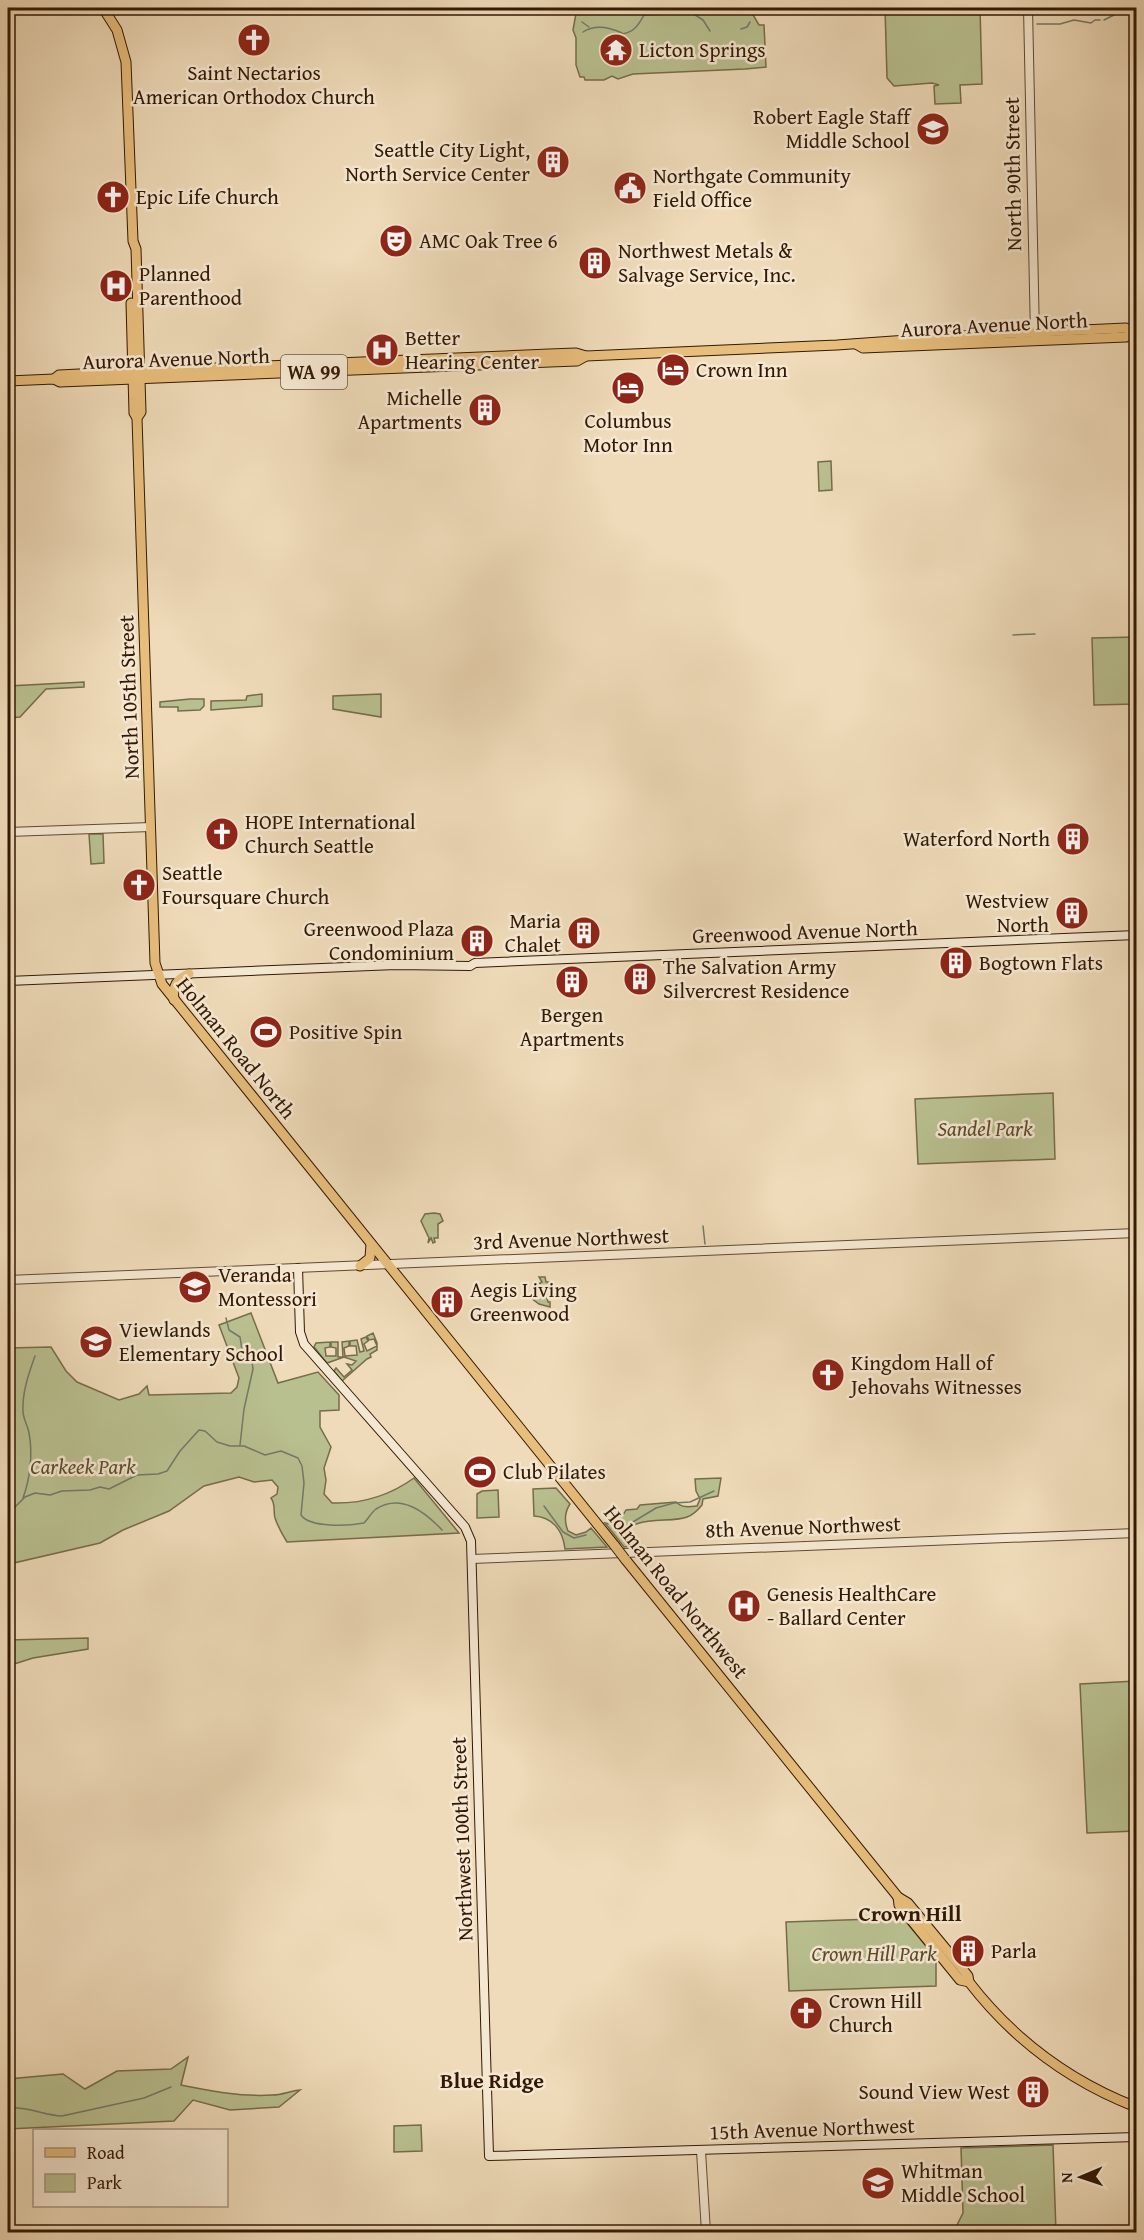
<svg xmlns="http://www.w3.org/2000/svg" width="1144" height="2240" viewBox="0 0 1144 2240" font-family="'Gentium Book Plus',serif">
<rect width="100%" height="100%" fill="#efdbb9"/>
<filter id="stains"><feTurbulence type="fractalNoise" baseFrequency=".00333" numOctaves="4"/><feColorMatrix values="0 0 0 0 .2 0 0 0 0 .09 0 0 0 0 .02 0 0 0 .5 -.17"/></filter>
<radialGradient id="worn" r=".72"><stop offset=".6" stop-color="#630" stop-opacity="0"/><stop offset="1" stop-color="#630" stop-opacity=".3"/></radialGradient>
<g fill="#b9c090" stroke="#766c4a" stroke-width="1.5">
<path d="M 577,8 L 749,8 L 759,25 L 764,25 L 766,67 L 745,69 L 633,74 L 618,79 L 612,76 L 604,80 L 585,80 L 584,77 L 580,77 L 576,65 L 576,38 L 573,30 Z"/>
<path d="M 885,8 L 980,8 L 982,84 L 960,85 L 961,103 L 935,104 L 934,86 L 939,85 L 932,83 L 894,86 L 887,78 Z"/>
<path d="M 831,461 L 832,490 L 819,491 L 818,462 Z"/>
<path d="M 1136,637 L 1136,704 L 1094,705 L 1092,638 Z"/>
<path d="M 84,682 L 84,687 L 46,689 L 20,717 L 8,718 L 8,686 Z"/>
<path d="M 262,694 L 262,706 L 211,710 L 211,701 L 246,700 L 247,696 Z"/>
<path d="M 381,694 L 381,717 L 333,709 L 333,696 Z"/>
<path d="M 190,699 L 204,699 L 204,706 L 200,710 L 178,711 L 178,707 L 160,707 L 160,702 Z"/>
<path d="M 89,834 L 103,834 L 104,863 L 91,864 Z"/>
<path d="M 1053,1093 L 1055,1159 L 918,1164 L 915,1099 Z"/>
<path d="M 434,1213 L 440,1214 L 443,1221 L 438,1224 L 438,1238 L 434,1238 L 435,1242 L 433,1243 L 431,1238 L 428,1243 L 429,1238 L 421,1221 L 425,1214 Z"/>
<path d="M 539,1277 L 545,1277 L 546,1282 L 550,1282 L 554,1296 L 547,1298 L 548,1302 L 550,1302 L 550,1307 L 539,1304 L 531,1298 L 535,1286 L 542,1282 Z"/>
<path d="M 251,1313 L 278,1383 L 318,1372 L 339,1395 L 339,1410 L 320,1411 L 320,1427 L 331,1447 L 324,1468 L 326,1480 L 324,1494 L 332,1503 C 363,1504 389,1496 414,1478 L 459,1533 L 287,1542 C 282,1534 278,1527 275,1518 C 273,1511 276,1505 271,1498 L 277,1494 L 278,1487 L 272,1480 L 254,1482 L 239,1477 L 204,1486 L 169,1511 L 123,1530 L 100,1543 L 14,1563 L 10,1574 L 8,1575 L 8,1348 L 51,1347 L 66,1371 L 77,1382 L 119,1400 L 139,1394 L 147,1386 L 149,1395 L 231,1393 L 237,1387 L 239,1378 L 219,1325 Z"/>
<path d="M 373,1333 L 377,1343 L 377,1350 L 370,1354 L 371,1357 L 367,1359 L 342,1381 L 334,1371 L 336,1368 L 344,1377 L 352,1370 L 347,1364 L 352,1365 L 356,1361 L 344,1357 L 327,1363 L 314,1347 L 316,1343 L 330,1342 L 330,1347 L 325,1348 L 326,1356 L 336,1356 L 336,1348 L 331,1347 L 331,1342 L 338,1342 L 338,1357 L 343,1357 L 342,1342 L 349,1341 L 349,1346 L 344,1348 L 345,1356 L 357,1355 L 356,1346 L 350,1346 L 350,1341 L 357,1340 L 360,1352 L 364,1351 L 361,1339 L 366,1337 L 368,1341 L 364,1344 L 367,1351 L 377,1346 L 374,1339 L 369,1340 L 367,1336 Z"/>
<path d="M 721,1478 L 718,1496 L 703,1499 L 702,1505 C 698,1510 693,1515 687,1517 C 671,1524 625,1513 625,1540 L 631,1546 L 624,1547 L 605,1523 C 616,1526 621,1519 626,1510 L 637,1509 L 640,1505 L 676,1502 C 682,1508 689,1507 697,1506 L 700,1499 L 696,1491 L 695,1479 Z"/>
<path d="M 556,1488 L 570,1504 C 564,1513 564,1521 568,1531 L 576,1535 L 586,1532 L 591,1528 L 607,1547 L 565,1549 C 563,1531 553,1517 534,1516 L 533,1489 Z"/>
<path d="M 498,1490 L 499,1517 L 477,1518 L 477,1494 L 482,1491 Z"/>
<path d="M 88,1638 L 88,1649 L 33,1658 L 8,1666 L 8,1640 Z"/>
<path d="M 1136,1681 L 1136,1831 L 1087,1833 L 1080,1684 Z"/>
<path d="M 903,1918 L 936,1958 L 936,1986 L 789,1991 L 786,1922 Z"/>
<path d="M 188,2057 L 181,2085 C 211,2091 241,2097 272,2095 C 282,2095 290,2091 300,2090 L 279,2107 L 230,2110 L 193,2100 L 174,2121 L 8,2129 L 8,2079 L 63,2074 L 85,2089 L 117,2071 L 171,2069 Z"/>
<path d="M 421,2125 L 422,2151 L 394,2152 L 394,2126 Z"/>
<path d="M 1053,2145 L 1056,2232 L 956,2232 L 957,2225 L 963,2213 L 961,2148 Z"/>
</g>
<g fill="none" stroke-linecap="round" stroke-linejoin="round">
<g stroke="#717a6a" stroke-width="1.5">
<path d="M 1134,18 L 1136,18"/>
<path d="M 1104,20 L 1114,15"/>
<path d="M 582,22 L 589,27"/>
<path d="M 1037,24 L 1060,24 L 1074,20 L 1091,23 L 1095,20 L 1100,20"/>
<path d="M 741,29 L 747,27 L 750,22"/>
<path d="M 583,32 C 595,24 609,27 622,33"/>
<path d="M 616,50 L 618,57 L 622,58 L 622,34 C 635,32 638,25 644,15 L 692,13 L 703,20 L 710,31"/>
<path d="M 1013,635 L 1035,634"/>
<path d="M 703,1226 L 705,1244"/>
<path d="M 226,1318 L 229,1330 L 240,1337 L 242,1350 L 251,1355 L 253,1369 L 244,1409 L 240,1445"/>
<path d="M 23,1498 C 30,1479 33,1454 29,1433 C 28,1426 23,1419 23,1411 C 22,1392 29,1373 35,1356"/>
<path d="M 544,1506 L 563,1532 L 574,1538 L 586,1535"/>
<path d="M 8,1511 L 12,1510 L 25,1497 L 35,1493 L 50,1495 L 62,1491 L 90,1490 L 100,1487 L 109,1489 L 137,1475 L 158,1474 L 167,1471 L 180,1451 L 199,1430 L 205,1431 L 217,1442 L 230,1446 L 244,1446 L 265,1455 L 281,1451 L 298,1458 L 302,1466 L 304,1483 L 301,1515 C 310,1528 348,1526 364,1523 C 368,1519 371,1513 376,1509 C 401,1493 425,1512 442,1530"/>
<path d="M 617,1527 L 628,1525 L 656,1508 L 674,1503 L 690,1502 L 714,1491"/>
<path d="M 8,1651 L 15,1649"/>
<path d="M 8,2108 C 26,2106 44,2115 62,2116 L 144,2098 L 171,2087"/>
</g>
<g stroke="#624930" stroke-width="10">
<g id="tertiary">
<path d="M 1028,8 L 1035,336"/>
<path d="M 8,832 L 151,827"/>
<path d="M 8,1280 L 1136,1233"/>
<path d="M 472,1559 L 1136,1533"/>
<path d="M 701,2151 L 706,2232"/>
</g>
</g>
<g stroke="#331803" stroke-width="10">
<g id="secondary">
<path d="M 8,981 L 396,965 L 470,966 L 475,963 L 1136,935"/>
<path d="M 298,1268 L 300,1332 L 304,1344 L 465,1527 L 471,1541 L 489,2156 L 1136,2137"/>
</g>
</g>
<g stroke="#331803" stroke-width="11">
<g id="primary">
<path d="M 103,8 L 117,30 L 126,62 L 133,241 L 136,249 L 141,412 L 137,418 L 155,963 L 162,984 L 615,1546"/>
<path d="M 131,303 L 134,413 L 137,418"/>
<path d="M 174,1000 C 172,986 177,979 189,974"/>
<path d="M 360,1266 L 370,1258 L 371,1244"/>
<path d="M 625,1559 L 898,1897 L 908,1903 L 960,1966 L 968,1976 L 969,1982 C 1013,2039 1069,2081 1136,2107"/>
<path d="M 898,1897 L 899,1905 L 960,1980 L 969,1982"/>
</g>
</g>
<g stroke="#331803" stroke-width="11">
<g id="trunk">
<path d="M 856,344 L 863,348 L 1126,337 L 1136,332"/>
<path d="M 54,379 L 59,375 L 99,373 L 549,354 L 576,353 L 586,356 L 837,345 L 992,334 L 1126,328 L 1134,332"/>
<path d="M 8,381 L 54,379 L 60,382 L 550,362 L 577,361 L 586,356"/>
</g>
</g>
<use href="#tertiary" stroke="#f5e8d2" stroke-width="8"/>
<use href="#secondary" stroke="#f5e8d2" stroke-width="8"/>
<use href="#primary" stroke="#e8be7c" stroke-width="9"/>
<use href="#trunk" stroke="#e8be7c" stroke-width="9"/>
<g stroke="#331803" stroke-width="11" stroke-linecap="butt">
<path id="primary-bridge" d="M 615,1546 L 625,1559"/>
</g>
<use href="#primary-bridge" stroke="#e8be7c" stroke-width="9"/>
</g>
<defs>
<g id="church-disc" transform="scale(1.725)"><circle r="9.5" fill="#8f2418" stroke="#f5e8d2"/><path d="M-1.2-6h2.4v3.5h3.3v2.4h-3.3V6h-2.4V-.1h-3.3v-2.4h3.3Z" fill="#fff"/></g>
<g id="temple-disc" transform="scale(1.725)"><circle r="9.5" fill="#8f2418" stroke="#f5e8d2"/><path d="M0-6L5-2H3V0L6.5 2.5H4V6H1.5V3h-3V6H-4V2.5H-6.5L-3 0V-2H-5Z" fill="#fff"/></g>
<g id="school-disc" transform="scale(1.725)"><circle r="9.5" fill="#8f2418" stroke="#f5e8d2"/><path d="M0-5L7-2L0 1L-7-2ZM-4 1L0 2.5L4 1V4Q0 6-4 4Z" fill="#fff"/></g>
<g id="building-disc" transform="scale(1.725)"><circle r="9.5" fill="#8f2418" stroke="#f5e8d2"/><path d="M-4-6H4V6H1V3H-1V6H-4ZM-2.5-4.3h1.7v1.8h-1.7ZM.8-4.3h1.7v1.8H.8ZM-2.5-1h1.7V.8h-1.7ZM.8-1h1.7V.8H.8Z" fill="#fff"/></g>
<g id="civic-disc" transform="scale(1.725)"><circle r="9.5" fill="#8f2418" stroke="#f5e8d2"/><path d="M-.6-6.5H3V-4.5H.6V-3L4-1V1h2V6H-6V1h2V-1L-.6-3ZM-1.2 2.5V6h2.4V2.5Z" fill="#fff"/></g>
<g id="theatre-disc" transform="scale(1.725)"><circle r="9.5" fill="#8f2418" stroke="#f5e8d2"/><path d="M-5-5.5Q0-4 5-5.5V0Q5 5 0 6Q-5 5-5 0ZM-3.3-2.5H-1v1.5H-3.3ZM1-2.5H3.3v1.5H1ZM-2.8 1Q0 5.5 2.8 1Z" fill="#fff"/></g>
<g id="hospital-disc" transform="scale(1.725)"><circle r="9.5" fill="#8f2418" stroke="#f5e8d2"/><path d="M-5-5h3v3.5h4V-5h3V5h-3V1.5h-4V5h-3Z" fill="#fff"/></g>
<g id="hotel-disc" transform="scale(1.725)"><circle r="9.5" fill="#8f2418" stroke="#f5e8d2"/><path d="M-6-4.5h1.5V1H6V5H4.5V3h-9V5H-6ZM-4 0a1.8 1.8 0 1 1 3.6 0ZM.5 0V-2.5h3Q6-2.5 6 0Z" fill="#fff"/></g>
<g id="stadium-disc" transform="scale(1.725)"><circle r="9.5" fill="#8f2418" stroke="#f5e8d2"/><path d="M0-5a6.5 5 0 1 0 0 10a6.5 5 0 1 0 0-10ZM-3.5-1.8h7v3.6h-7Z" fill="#fff"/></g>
</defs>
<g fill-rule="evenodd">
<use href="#church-disc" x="254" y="40"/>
<use href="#temple-disc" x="616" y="50"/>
<use href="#school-disc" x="933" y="129"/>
<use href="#building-disc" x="553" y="162"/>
<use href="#civic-disc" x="630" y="188"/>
<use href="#church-disc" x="113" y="197"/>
<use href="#theatre-disc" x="396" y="241"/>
<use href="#building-disc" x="595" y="263"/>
<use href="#hospital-disc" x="116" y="286"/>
<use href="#hospital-disc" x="382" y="350"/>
<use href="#hotel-disc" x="673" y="370"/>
<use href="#hotel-disc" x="628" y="388"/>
<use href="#building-disc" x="485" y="410"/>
<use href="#church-disc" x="222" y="834"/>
<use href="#building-disc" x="1073" y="839"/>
<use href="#church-disc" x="139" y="885"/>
<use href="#building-disc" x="1072" y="913"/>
<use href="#building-disc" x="584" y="933"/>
<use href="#building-disc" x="477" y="941"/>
<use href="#building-disc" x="956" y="963"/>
<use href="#building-disc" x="640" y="979"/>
<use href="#building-disc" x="572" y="982"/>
<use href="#stadium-disc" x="266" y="1032"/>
<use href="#school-disc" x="195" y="1287"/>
<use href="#building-disc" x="447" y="1302"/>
<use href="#school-disc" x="96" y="1342"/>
<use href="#church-disc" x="828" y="1375"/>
<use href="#stadium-disc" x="480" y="1472"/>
<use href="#hospital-disc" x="744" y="1606"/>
<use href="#building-disc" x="968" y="1951"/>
<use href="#church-disc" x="806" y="2013"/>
<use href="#building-disc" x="1033" y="2092"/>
<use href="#school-disc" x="878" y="2183"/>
</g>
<g text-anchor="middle" stroke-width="5" stroke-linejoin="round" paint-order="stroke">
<rect fill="#f5e8d2" stroke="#6d5641" stroke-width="1.5" x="281" y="355" width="66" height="34" rx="4.5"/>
<g font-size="20" font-weight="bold" fill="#331803">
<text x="314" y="379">WA 99</text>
</g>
<g font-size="21" fill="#331803" stroke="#f5e8d2" text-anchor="start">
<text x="639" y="57">Licton Springs</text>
<text x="254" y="80" text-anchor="middle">Saint Nectarios<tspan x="254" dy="24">American Orthodox Church</tspan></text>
<text x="910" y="124" text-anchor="end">Robert Eagle Staff<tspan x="910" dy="24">Middle School</tspan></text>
<text x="530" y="157" text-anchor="end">Seattle City Light,<tspan x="530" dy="24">North Service Center</tspan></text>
<text x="653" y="183">Northgate Community<tspan x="653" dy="24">Field Office</tspan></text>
<text x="136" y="204">Epic Life Church</text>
<text x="419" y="248">AMC Oak Tree 6</text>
<text x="618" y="258">Northwest Metals &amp;<tspan x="618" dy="24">Salvage Service, Inc.</tspan></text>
<text x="139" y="281">Planned<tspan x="139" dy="24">Parenthood</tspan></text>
<text x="405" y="345">Better<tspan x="405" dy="24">Hearing Center</tspan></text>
<text x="696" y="377">Crown Inn</text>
<text x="462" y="405" text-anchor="end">Michelle<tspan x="462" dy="24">Apartments</tspan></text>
<text x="628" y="428" text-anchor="middle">Columbus<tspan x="628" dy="24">Motor Inn</tspan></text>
<text x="245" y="829">HOPE International<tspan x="245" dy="24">Church Seattle</tspan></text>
<text x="1050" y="846" text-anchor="end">Waterford North</text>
<text x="162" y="880">Seattle<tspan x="162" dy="24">Foursquare Church</tspan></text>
<text x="1049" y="908" text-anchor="end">Westview<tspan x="1049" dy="24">North</tspan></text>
<text x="561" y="928" text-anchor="end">Maria<tspan x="561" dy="24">Chalet</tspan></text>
<text x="454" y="936" text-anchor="end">Greenwood Plaza<tspan x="454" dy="24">Condominium</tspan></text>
<text x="979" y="970">Bogtown Flats</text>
<text x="663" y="974">The Salvation Army<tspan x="663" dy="24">Silvercrest Residence</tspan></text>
<text x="572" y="1022" text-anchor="middle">Bergen<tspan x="572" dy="24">Apartments</tspan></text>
<text x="289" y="1039">Positive Spin</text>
<text x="218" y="1282">Veranda<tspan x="218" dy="24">Montessori</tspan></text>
<text x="470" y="1297">Aegis Living<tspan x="470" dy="24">Greenwood</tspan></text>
<text x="119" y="1337">Viewlands<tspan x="119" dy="24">Elementary School</tspan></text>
<text x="851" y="1370">Kingdom Hall of<tspan x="851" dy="24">Jehovahs Witnesses</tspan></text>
<text x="503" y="1479">Club Pilates</text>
<text x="767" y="1601">Genesis HealthCare<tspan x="767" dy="24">- Ballard Center</tspan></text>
<text x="991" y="1958">Parla</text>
<text x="829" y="2008">Crown Hill<tspan x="829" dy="24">Church</tspan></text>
<text x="1010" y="2099" text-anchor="end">Sound View West</text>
<text x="901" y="2178">Whitman<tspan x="901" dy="24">Middle School</tspan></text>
</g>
<g font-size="21" fill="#331803" stroke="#f5e8d2">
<text transform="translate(1013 174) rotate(-91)" y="7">North 90th Street</text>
<text transform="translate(994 325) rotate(-3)" y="7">Aurora Avenue North</text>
<text transform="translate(176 359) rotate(-2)" y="7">Aurora Avenue North</text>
<text transform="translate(129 697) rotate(-92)" y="7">North 105th Street</text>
<text transform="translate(805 932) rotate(-2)" y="7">Greenwood Avenue North</text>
<text transform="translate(236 1048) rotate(51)" y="7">Holman Road North</text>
<text transform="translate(571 1239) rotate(-2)" y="7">3rd Avenue Northwest</text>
<text transform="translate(803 1527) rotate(-2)" y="7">8th Avenue Northwest</text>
<text transform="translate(676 1592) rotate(51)" y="7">Holman Road Northwest</text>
<text transform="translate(462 1839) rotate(-92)" y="7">Northwest 100th Street</text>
<text transform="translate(812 2129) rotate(-2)" y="7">15th Avenue Northwest</text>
</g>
<g font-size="21" font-style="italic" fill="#5b4a2d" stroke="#f5e8d2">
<text x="985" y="1136">Sandel Park</text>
<text x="83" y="1474">Carkeek Park</text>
<text x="874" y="1961">Crown Hill Park</text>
</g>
<g font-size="22" font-weight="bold" fill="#331803" stroke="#f5e8d2">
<text x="910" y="1921">Crown Hill</text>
<text x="492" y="2088">Blue Ridge</text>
</g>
</g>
<rect width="1144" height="2240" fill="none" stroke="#efdbb9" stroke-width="30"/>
<rect x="9" y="9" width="1126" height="2222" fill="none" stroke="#331803" stroke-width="3"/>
<rect x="15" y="15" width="1114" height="2210" fill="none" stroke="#331803" stroke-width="1.5"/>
<rect x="33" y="2129" width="195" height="78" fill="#f5e8d2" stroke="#a7957f" stroke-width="1.5"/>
<rect x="45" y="2148" width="30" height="9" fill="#e8be7c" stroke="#a7957f" stroke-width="1.5"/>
<text x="87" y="2159" font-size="18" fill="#331803">Road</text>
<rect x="45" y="2174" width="30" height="18" fill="#b9c090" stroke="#a7957f" stroke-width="1.5"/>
<text x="87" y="2189" font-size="18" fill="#331803">Park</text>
<g transform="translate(1081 2177) rotate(268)" stroke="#f5e8d2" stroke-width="4.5" paint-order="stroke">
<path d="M0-4.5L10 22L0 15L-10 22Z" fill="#331803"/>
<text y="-9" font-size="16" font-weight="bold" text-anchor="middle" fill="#331803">N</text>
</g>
<rect width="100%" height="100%" filter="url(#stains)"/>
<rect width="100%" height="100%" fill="url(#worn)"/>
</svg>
